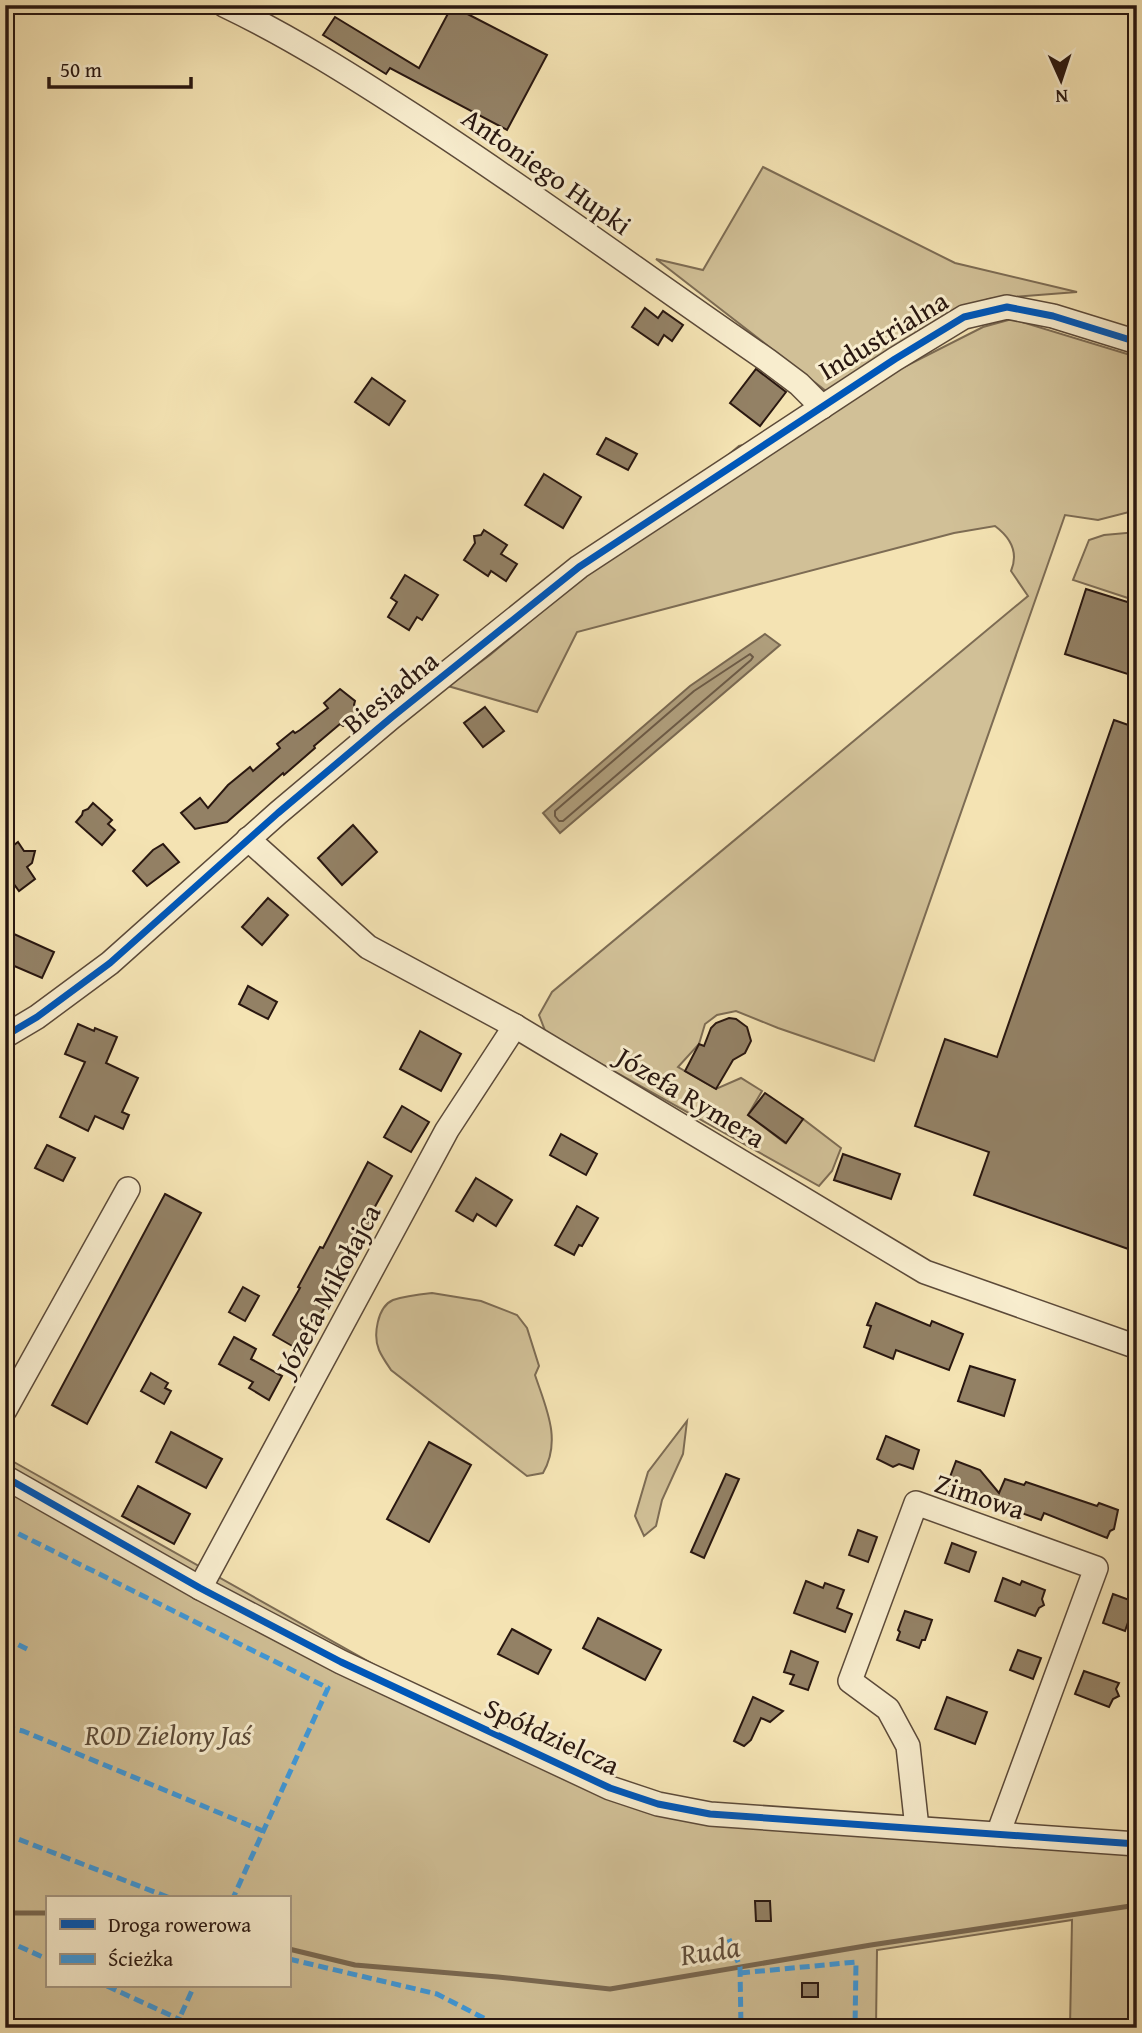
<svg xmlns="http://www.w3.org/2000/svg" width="1142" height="2033" viewBox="0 0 1142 2033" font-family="'Gentium Book Plus',serif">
<rect width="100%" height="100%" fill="#f4e3b3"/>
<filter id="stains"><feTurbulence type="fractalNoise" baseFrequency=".00286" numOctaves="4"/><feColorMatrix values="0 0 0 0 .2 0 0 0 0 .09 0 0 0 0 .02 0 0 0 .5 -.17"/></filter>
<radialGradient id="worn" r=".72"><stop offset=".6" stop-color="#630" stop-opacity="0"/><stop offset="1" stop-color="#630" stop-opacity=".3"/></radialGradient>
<g fill="#d1c097" stroke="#7d6c54" stroke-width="2" fill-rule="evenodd">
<path d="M 763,167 L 955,263 L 1077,292 L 988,299 L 826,391 L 656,259 L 703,270 Z"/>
<path d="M 1012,319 L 1137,357 L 1137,510 L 1098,520 L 1065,515 L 874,1061 L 778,1028 L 736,1011 L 717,1015 L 705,1024 L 699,1044 L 678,1067 L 716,1089 L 741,1078 L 762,1091 L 748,1115 L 785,1143 L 803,1119 L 841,1148 L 832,1171 L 819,1186 L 546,1033 L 539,1015 L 552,992 L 1028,596 L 1011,571 C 1019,552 1011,538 995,526 L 954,533 L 577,632 L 537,712 L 448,686 L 490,655 L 739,446 L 756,442 L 983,327 Z"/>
<path d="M 1137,532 L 1137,601 L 1073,580 L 1089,540 L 1104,535 Z"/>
<path d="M 432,1293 L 481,1301 L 517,1315 L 527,1328 L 539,1366 L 535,1375 C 546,1408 562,1440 543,1473 L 527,1476 L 391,1370 C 387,1364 382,1357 379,1350 C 373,1336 377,1307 393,1300 C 402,1297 423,1294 432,1293 Z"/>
<path d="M 687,1421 L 683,1454 L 662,1500 L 656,1526 L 644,1536 L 635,1516 L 648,1472 Z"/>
<path d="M 5,1457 L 620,1803 L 1137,1852 L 1137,2028 L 1070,2028 L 1072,1920 L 877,1950 L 876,2028 L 5,2028 ZM 47,1898 L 289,1898 L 289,1986 L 47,1986 Z"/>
</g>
<path fill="#af9e7c" stroke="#796851" stroke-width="2" d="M 765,634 L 780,645 L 560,833 L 543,813 L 690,686 Z"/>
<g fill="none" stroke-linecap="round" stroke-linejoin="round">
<path stroke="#6c5a46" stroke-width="2" d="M 750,654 L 753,657 L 751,660 L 563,821 L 559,821 L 555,816 L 555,811 L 694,691 Z"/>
<g stroke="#796851" stroke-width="5">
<path d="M 5,1913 L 47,1913"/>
<path d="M 289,1949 L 355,1965 L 498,1977 L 610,1989 L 871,1945 L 1137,1905"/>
</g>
</g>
<g fill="#938165" stroke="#291710" stroke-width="2">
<path d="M 452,6 L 547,55 L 507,130 L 390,68 L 386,74 L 323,35 L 335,17 L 419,68 Z"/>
<path d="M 645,308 L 658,318 L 663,311 L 683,325 L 672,341 L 664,335 L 658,345 L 632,327 Z"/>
<path d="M 756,369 L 786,392 L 760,426 L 730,403 Z"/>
<path d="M 372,378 L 405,401 L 389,425 L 355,402 Z"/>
<path d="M 606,438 L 637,454 L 628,470 L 597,454 Z"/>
<path d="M 544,474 L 581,497 L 563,528 L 525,505 Z"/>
<path d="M 484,530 L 507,545 L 501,554 L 517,564 L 506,581 L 491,571 L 488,576 L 464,560 L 475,543 L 474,536 L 481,535 Z"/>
<path d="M 405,575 L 438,595 L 422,620 L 417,617 L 409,630 L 388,617 L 397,602 L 391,598 Z"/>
<path d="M 1086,589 L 1137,605 L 1137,677 L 1065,654 Z"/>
<path d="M 340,689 L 355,701 L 354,705 L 360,712 L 343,726 L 340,724 L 314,746 L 315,748 L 284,775 L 283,773 L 227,822 L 195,829 L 181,813 L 200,798 L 208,808 L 228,785 L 250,767 L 253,771 L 280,748 L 277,744 L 293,731 L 295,733 L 300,730 L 328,708 L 324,703 Z"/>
<path d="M 485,707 L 504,731 L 483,747 L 464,723 Z"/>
<path d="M 1114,720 L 1137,728 L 1137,1252 L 974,1195 L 989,1152 L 915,1126 L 945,1039 L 997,1057 Z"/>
<path d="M 93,803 L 112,820 L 108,824 L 115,830 L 102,845 L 76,822 L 82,815 L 83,811 L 88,809 Z"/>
<path d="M 353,825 L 377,852 L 342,885 L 318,858 Z"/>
<path d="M 18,842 L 24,851 L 35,851 L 32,863 L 27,867 L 35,879 L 19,891 L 5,872 L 5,852 Z"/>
<path d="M 163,844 L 179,862 L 147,886 L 133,871 L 153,850 Z"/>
<path d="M 268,898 L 288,915 L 262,945 L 242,927 Z"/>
<path d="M 5,930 L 54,952 L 42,978 L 5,962 Z"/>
<path d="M 248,986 L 277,1002 L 268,1019 L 239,1004 Z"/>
<path d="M 729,1018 L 736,1019 L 747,1027 L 751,1041 L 745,1053 L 733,1060 L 716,1089 L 685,1071 L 699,1044 L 704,1046 L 711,1028 L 716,1023 Z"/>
<path d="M 78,1024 L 94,1031 L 95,1028 L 117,1037 L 106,1063 L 138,1078 L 122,1112 L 129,1115 L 123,1129 L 95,1116 L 88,1131 L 60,1117 L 85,1062 L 65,1054 Z"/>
<path d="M 420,1031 L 461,1054 L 441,1091 L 400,1069 Z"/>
<path d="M 765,1093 L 803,1119 L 786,1143 L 748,1115 Z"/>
<path d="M 402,1106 L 429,1122 L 411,1152 L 384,1137 Z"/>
<path d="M 561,1134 L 597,1154 L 586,1175 L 550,1155 Z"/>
<path d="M 47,1145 L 75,1158 L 63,1181 L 35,1168 Z"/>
<path d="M 843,1154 L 900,1174 L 891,1199 L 834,1180 Z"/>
<path d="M 368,1162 L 392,1176 L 367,1221 L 374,1224 L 359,1254 L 355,1252 L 301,1351 L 273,1335 L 300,1288 L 298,1287 L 320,1247 L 323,1248 Z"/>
<path d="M 476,1178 L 512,1200 L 496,1226 L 477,1214 L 473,1221 L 456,1211 Z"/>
<path d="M 165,1194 L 201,1213 L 87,1424 L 52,1405 Z"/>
<path d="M 577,1206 L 598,1218 L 582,1246 L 579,1245 L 574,1255 L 555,1245 Z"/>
<path d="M 243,1287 L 259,1296 L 245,1321 L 229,1312 Z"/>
<path d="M 876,1303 L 930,1326 L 932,1321 L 963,1334 L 949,1370 L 896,1350 L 893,1359 L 864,1347 L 871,1326 L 867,1325 Z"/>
<path d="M 234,1337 L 256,1349 L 251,1359 L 282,1376 L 269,1400 L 249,1388 L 253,1382 L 219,1364 Z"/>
<path d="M 970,1366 L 1015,1380 L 1004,1416 L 958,1401 Z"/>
<path d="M 151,1373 L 168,1383 L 165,1388 L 171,1391 L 164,1404 L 141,1391 Z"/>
<path d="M 171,1432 L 222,1459 L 206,1488 L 156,1462 Z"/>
<path d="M 886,1436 L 919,1450 L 913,1469 L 899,1464 L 893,1467 L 877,1459 Z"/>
<path d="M 429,1442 L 471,1465 L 429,1542 L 387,1519 Z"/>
<path d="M 956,1461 L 980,1470 L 999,1493 L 1005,1479 L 1024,1485 L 1026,1482 L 1097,1506 L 1099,1503 L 1118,1510 L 1114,1529 L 1110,1531 L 1107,1538 L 1044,1513 L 1041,1520 L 1005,1507 L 1007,1503 L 973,1491 L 972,1494 L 947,1485 Z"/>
<path d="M 726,1474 L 739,1479 L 704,1558 L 691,1552 Z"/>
<path d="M 138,1486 L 190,1514 L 174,1544 L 122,1516 Z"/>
<path d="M 858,1530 L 877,1537 L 868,1562 L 849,1555 Z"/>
<path d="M 952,1543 L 976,1552 L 969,1572 L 945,1563 Z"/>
<path d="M 1003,1578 L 1020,1585 L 1022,1581 L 1045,1590 L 1042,1599 L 1044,1605 L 1039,1608 L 1035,1616 L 995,1601 Z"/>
<path d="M 806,1581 L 823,1588 L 825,1583 L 844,1590 L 837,1608 L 852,1614 L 845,1632 L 794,1613 Z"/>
<path d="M 1113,1594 L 1135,1602 L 1125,1631 L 1103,1623 Z"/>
<path d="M 905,1611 L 932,1620 L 925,1640 L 922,1640 L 919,1648 L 897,1640 L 900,1632 L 898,1630 Z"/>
<path d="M 598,1618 L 661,1650 L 645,1680 L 583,1648 Z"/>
<path d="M 512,1629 L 551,1650 L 538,1674 L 498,1654 Z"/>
<path d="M 1018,1650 L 1041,1658 L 1033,1679 L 1010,1670 Z"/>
<path d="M 791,1651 L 818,1662 L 808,1690 L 790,1684 L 794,1675 L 784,1672 Z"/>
<path d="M 1084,1671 L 1119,1683 L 1116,1689 L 1119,1696 L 1113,1699 L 1109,1707 L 1075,1694 Z"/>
<path d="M 753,1697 L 783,1711 L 770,1722 L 761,1718 L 751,1740 L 744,1746 L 734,1741 Z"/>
<path d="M 947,1697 L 987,1712 L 975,1744 L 935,1729 Z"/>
<path d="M 755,1901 L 770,1901 L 771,1921 L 756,1921 Z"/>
<rect x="802" y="1983" width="16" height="14"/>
</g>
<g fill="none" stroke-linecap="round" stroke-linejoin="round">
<g stroke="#5c4a39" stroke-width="26">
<g id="minor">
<path d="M 224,5 C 291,37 354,77 417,118 C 536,195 650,280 767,360 L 799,384 L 822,407"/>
<path d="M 248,839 L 368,947 L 515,1026 L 925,1272 L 1137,1347"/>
<path d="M 5,1036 L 37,1017 L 110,963 L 278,813 L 392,717 L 579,567 L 895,359 L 964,317 L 1007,307 L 1053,316 L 1137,342"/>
<path d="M 5,1410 L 128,1189"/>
<path d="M 5,1477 L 200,1588 L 341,1662 L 610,1788 L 658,1804 L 710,1814 L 1137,1844"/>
<path d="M 200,1588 L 447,1130 L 515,1026"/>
<path d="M 917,1828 L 908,1746 L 888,1709 L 850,1681 L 916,1503 L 1096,1568 L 998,1834"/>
</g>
</g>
<use href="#minor" stroke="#f8edce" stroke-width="23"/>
<g stroke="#3d9ade" stroke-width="5" stroke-dasharray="10 5" stroke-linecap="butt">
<path d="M 5,1527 L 328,1688 L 233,1898"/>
<path d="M 5,1638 L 27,1649"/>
<path d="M 5,1727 L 23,1731 L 263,1831"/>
<path d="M 5,1834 L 170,1898"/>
<path d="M 729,1939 L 740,1967 L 741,2028"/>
<path d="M 5,1940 L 47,1959"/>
<path d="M 289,1959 L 437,1994 L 503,2028"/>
<path d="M 740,1973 L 856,1962 L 855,2028"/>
<path d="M 107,1986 L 198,2028"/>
<path d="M 175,2028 L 194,1986"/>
</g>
<g stroke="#f8edce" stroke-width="11">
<g id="cycleway">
<path d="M 5,1036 L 37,1017 L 110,963 L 278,813 L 392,717 L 579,567 L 895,359 L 964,317 L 1007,307 L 1053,316 L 1137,342"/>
<path d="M 5,1477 L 200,1588 L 341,1662 L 610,1788 L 658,1804 L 710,1814 L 1137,1844"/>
</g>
</g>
<use href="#cycleway" stroke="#0057b8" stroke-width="7"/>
</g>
<g text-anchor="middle" stroke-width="6" stroke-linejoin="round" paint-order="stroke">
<g font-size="28" fill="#291710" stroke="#f8edce">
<text transform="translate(547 171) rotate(35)" y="10">Antoniego Hupki</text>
<text transform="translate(883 335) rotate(-31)" y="10">Industrialna</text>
<text transform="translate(390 692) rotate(-39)" y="10">Biesiadna</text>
<text transform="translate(691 1097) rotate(31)" y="10">Józefa Rymera</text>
<text transform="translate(328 1290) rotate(-62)" y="10">Józefa Mikołajca</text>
<text transform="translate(980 1496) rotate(18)" y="10">Zimowa</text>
<text transform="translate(552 1736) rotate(25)" y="10">Spółdzielcza</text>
</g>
<g font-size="28" font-style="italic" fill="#5b4a38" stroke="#f8edce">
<text x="168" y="1745">ROD Zielony Jaś</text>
</g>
<g font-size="30" font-style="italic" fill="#5f4d3b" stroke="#f8edce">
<text transform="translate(710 1951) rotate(-9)" y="10">Ruda</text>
</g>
</g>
<rect width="1142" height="2033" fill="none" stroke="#f4e3b3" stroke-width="28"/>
<rect x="7" y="7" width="1128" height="2019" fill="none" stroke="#291710" stroke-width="3.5"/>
<rect x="14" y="14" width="1114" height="2005" fill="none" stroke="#291710" stroke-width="2"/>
<rect x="46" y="1896" width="245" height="91" fill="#f8edce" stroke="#a59782" stroke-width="2"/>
<rect x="60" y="1919" width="35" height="10" fill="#0057b8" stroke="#a59782" stroke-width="2"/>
<text x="108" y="1932" font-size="21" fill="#291710">Droga rowerowa</text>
<rect x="60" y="1954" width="35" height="10" fill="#3d9ade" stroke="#a59782" stroke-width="2"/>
<text x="108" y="1966" font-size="21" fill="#291710">Ścieżka</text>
<g transform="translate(1061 80) rotate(177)" stroke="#f8edce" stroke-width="5" paint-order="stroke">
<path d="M0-5L12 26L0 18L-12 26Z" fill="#291710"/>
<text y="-10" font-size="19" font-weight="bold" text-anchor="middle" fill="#291710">N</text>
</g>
<path d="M49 77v10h142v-10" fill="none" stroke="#291710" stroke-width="3.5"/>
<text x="60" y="77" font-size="21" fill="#291710" stroke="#f8edce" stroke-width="5" paint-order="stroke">50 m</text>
<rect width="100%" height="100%" filter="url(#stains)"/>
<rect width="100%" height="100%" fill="url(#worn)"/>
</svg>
